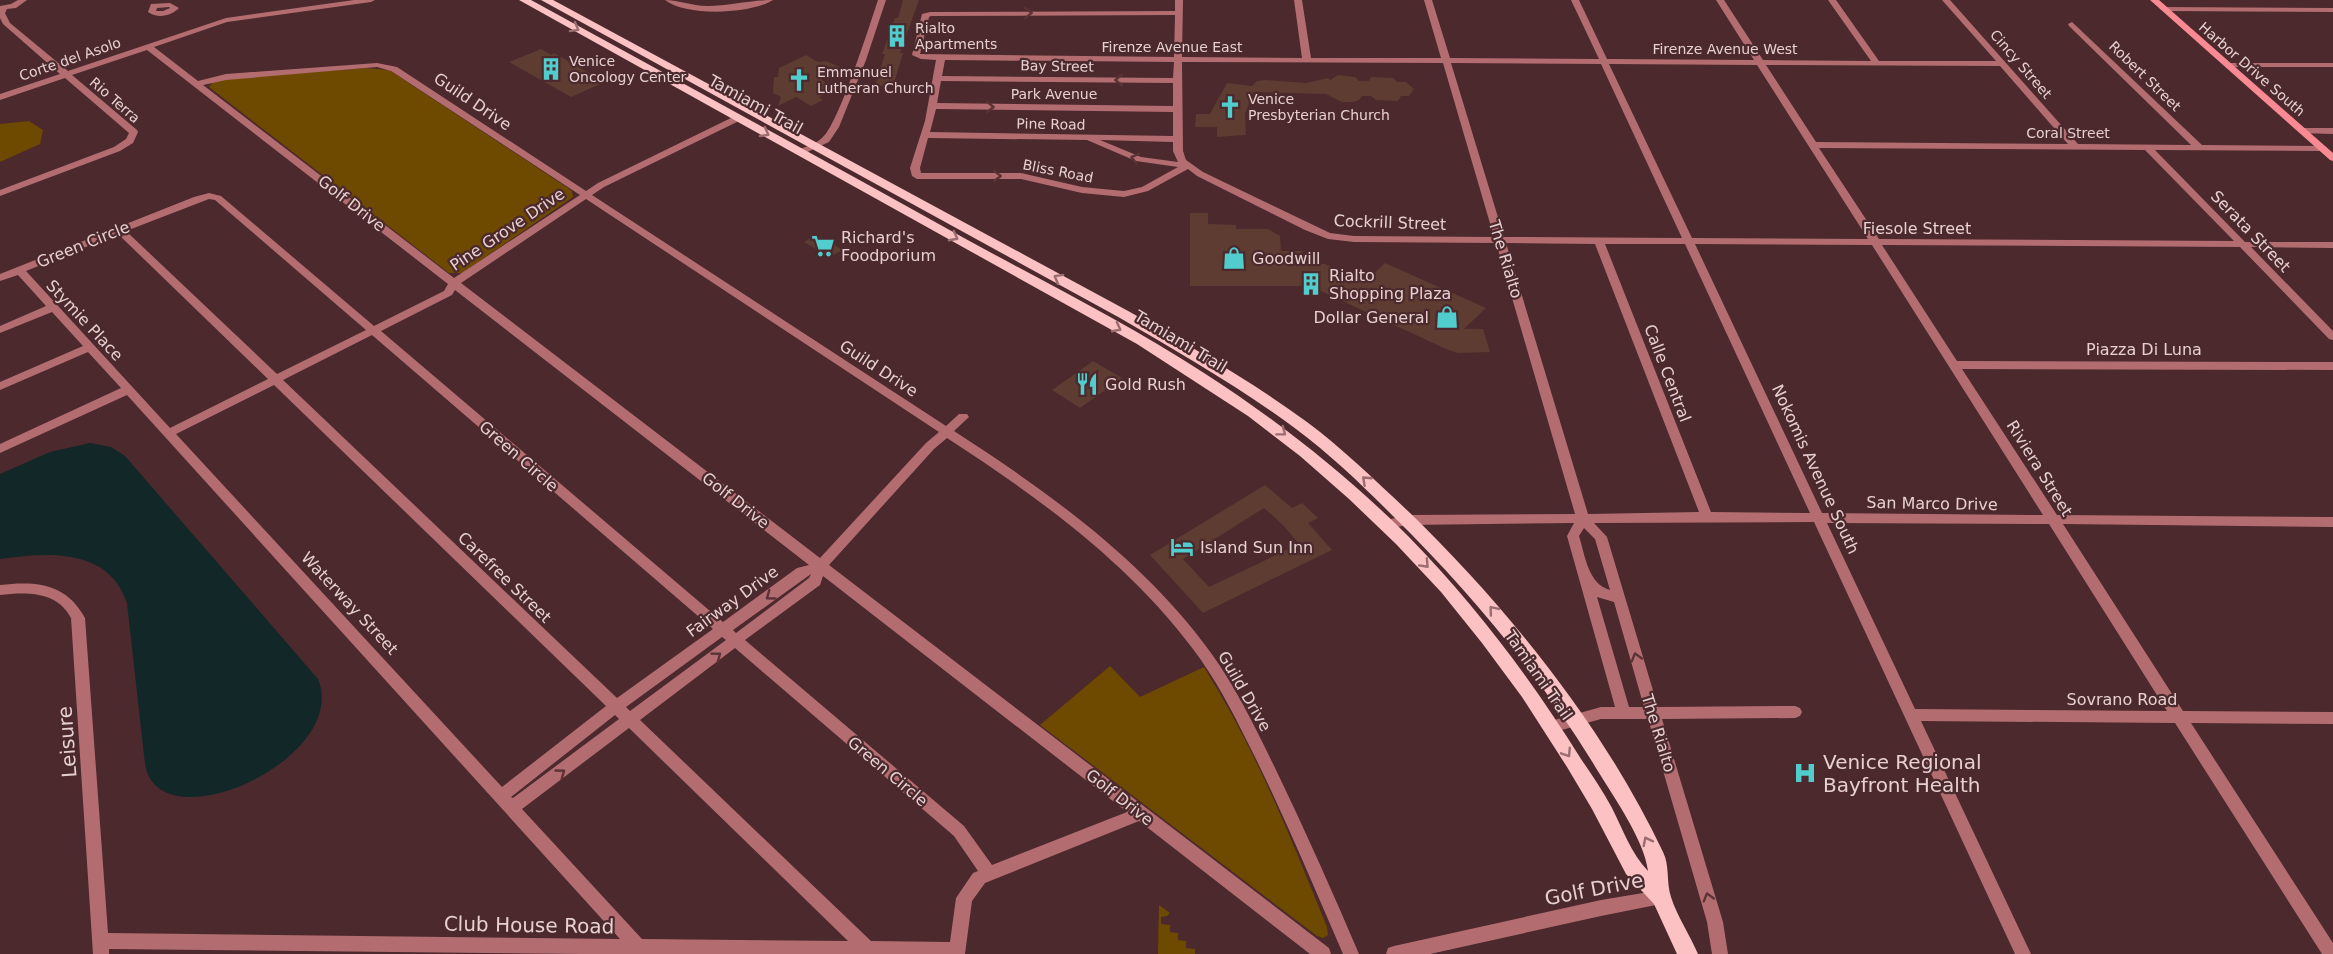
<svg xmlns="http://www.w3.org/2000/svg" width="2333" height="954" viewBox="0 0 2333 954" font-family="'DejaVu Sans',sans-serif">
<rect width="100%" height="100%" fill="#4b292c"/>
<g fill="#6e4900">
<path d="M 366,68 L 389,70 L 568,188 L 572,191 L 573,197 L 462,273 L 449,273 L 209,87 L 213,82 L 227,79 Z"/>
<path d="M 29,121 L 43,130 L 40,144 L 0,162 L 0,124 Z"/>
<path d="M 1110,666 L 1140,697 L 1204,667 C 1255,748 1291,838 1327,927 L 1328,935 L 1323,938 L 1317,936 L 1040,725 Z"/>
<path d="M 1159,905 L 1170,913 L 1167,916 L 1161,917 L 1161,924 L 1170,925 L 1170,932 L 1178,933 L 1178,940 L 1186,941 L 1186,948 L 1195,949 L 1195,954 L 1158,954 Z"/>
</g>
<path fill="#122727" d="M 90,443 L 111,447 L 125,456 L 318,679 C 351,759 158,846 145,764 L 127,603 C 109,548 48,552 0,559 L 0,474 L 50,452 Z"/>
<g fill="#5e3c32" fill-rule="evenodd">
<path d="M 903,0 L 919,0 L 900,53 L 903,53 L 893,86 L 875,86 L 885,54 L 882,54 L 895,18 L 898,18 Z"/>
<path d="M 541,49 L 551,55 L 554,53 L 605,82 L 571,97 L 509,62 Z"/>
<path d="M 806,55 L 818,62 L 826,61 L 842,68 L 821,79 L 834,90 L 819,97 L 823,100 L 811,106 L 796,97 L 778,106 L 781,97 L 773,93 L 774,77 L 778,77 L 779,68 Z"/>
<path d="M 1338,75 L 1355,77 L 1359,81 L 1369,81 L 1371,77 L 1393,78 L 1397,82 L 1406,82 L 1414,89 L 1409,96 L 1401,96 L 1398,101 L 1376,100 L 1371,96 L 1362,96 L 1359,100 L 1353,102 L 1342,102 L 1326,94 L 1253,92 L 1245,114 L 1246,135 L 1217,137 L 1217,127 L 1195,127 L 1196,114 L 1210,114 L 1227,83 L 1252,86 L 1257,81 L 1265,80 L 1306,83 L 1328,78 L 1330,80 Z"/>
<path d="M 1190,213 L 1208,213 L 1208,224 L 1236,225 L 1236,229 L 1268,229 L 1280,236 L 1281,251 L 1302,251 L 1303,263 L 1325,264 L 1365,282 L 1385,263 L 1486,308 L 1464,329 L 1483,329 L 1490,352 L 1458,353 L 1446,349 L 1310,286 L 1190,286 Z"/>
<path d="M 817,235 L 843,250 L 829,257 L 804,242 Z"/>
<path d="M 1093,361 L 1122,378 L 1080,408 L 1052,390 Z"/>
<path d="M 1265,485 L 1292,508 L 1302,503 L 1318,518 L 1308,523 L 1332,550 L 1203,613 L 1150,555 ZM 1264,508 L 1283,525 L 1299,544 L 1209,587 L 1183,559 Z"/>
</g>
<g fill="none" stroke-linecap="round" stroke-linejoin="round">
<g fill="#b36d71" fill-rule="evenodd">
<path d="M 18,0 L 27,0 L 16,8 L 7,9 L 5,13 L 10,23 L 68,71 L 226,18 L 354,0 L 375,0 L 371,2 L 227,22 L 154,47 L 198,81 L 226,74 L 377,63 L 397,67 L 586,191 L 598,183 L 735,116 L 741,116 L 741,120 L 604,187 L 592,195 L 946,426 L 959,414 L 967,414 L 969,417 L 954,431 C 1048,492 1144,560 1211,653 C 1237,689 1257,731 1277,772 C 1306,832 1333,893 1359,954 L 1343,954 C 1314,887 1286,820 1254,755 C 1238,723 1222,690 1201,660 C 1136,568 1041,499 947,438 L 934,449 L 829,565 L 1329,948 L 1331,954 L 1310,954 L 1139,821 L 985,883 L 972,901 L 965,954 L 583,954 L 109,949 L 109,954 L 93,954 L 71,618 C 57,591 26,592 0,595 L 0,585 C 36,581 66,583 85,618 L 108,933 L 620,939 L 127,395 L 0,453 L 0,444 L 121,388 L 88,352 L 0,390 L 0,382 L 83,346 L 52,312 L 0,333 L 0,326 L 46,306 L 18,275 L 0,281 L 0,274 L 194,197 L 209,193 L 221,196 L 374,326 L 444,291 L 448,284 L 147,50 L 72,75 L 137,130 L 138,132 L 133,143 L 120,151 L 0,196 L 0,190 L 114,147 L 126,139 L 129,133 L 65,78 L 0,100 L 0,94 L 60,74 L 3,24 L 0,18 L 0,6 L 11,4 ZM 377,67 L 391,71 L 580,195 L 454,278 L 203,85 L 226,80 ZM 209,199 L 215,200 L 366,330 L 277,374 L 126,231 ZM 586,199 L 939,432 L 926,443 L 820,558 L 461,283 ZM 118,234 L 268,379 L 170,428 L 26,271 ZM 455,290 L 809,565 L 797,568 L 723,622 L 381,331 L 452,295 ZM 372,335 L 713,629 L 617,698 L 283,380 ZM 274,385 L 606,706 L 502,787 L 176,434 ZM 811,574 L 809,578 L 736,633 L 733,630 ZM 823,576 L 1127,812 L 992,865 L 964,826 L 745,640 L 820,585 ZM 722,637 L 726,640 L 630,711 L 626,707 ZM 735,648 L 954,836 L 978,871 L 973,873 L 956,898 L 950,942 L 871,941 L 640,720 ZM 615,715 L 619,719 L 513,798 L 511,797 ZM 629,728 L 848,941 L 642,939 L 522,809 Z"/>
<path d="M 665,0 C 679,0 692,6 707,6 C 729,6 751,0 773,0 C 751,14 686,17 665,0 Z"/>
<path d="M 878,0 L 886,0 L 866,60 L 839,127 L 829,142 L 803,154 L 797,154 L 797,150 C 805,147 816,144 822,138 C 838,126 870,24 878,0 Z"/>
<path d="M 1175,0 L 1183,0 L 1182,57 L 1302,58 L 1294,0 L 1302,0 L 1311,58 L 1441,58 L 1424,0 L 1432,0 L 1450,58 L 1599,59 L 1571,0 L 1579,0 L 1607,59 L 1754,60 L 1716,0 L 1724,0 L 1763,60 L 1871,61 L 1828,0 L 1836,0 L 1879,61 L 1996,61 L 1942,0 L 1950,0 L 2078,144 L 2191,145 L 2069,26 L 2068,24 L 2072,22 L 2202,145 L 2325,146 L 2327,148 L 2322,151 L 2155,150 L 2245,242 L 2333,242 L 2333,248 L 2251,247 L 2333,331 L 2333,340 L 2329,339 L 2240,247 L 1882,245 L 1957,361 L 2333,362 L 2333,370 L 1962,369 L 2057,515 L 2333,517 L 2333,527 L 2063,524 L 2183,711 L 2333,712 L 2333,724 L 2191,723 L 2333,943 L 2333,954 L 2322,954 L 2175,723 L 1921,721 L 2031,954 L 2015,954 L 1814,522 L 1594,523 L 1607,537 L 1658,707 L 1795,706 L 1800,708 L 1802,712 L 1800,716 L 1795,718 L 1662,719 L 1723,922 L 1728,954 L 1712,954 L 1707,922 L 1648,719 L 1601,719 L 1551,733 L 1546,731 L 1544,727 L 1546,723 L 1551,721 L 1601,707 L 1615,707 L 1567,536 L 1574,523 L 1408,525 L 1386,529 L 1382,527 L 1380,524 L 1382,521 L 1408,515 L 1575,514 L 1496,243 L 1354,242 L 1328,239 L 1305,230 L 1197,176 L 1188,169 L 1148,191 L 1124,197 L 1082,193 L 1021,179 L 917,179 L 912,176 L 910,168 L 925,121 L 936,60 L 921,59 L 912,55 L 922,14 L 930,12 L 1175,11 ZM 1175,15 L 1174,57 L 920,54 L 929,17 L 931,16 ZM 945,60 L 1174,62 L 1173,78 L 942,76 ZM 1182,62 L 1443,63 L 1494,237 L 1354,236 L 1330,233 L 1203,172 L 1186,160 L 1183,151 ZM 1451,63 L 1601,64 L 1682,238 L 1504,237 ZM 1609,64 L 1757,65 L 1868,239 L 1692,238 ZM 1766,65 L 2000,66 L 2068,144 L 1816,142 ZM 941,81 L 1173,83 L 1173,106 L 937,103 ZM 936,109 L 1173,112 L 1173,136 L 930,132 ZM 928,138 L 1087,140 L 1136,161 L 1178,167 L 1142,187 L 1124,191 L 1082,187 L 1021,173 L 921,173 L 920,168 ZM 1100,140 L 1173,142 L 1173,151 L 1178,162 L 1141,157 ZM 1819,148 L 2145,150 L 2234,241 L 1879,239 ZM 1506,243 L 1595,244 L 1699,512 L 1588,514 ZM 1605,244 L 1685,244 L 1810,513 L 1711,512 ZM 1695,244 L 1872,245 L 2043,515 L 1822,513 ZM 1827,523 L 2049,524 L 2167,711 L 1915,709 ZM 1584,528 L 1595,539 L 1610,590 C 1588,584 1585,555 1579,536 ZM 1597,597 L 1614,602 L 1644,707 L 1629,707 Z"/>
<path d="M 170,3 L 179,8 C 171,16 158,19 148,12 L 151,4 ZM 157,8 L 169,7 L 170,8 L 163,11 L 156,11 Z"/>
<path d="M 2161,7 L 2333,8 L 2333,12 L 2164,11 L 2160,9 Z"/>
<rect x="2225" y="63" width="108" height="4"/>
<path d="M 2302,128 L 2333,128 L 2333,134 L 2299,133 L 2299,129 Z"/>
<path d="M 1661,890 L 1667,892 L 1669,897 L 1667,902 L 1661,904 L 1601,916 L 1430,954 L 1386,954 L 1388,948 L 1394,946 L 1601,900 Z"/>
</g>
<path fill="#f98a93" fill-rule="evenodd" d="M 2150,0 L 2159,0 L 2333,153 L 2333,161 L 2330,160 Z"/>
<path fill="#fbc1c3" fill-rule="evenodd" d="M 519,0 L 531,0 C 675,79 820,158 964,238 C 1044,282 1127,323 1204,373 C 1277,420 1346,474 1408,536 C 1475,604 1531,679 1581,759 C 1592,775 1603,791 1612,808 C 1623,830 1631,853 1648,871 C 1644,838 1610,792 1593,763 C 1537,672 1469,591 1394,517 C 1363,486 1331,455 1296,429 C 1241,388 1180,353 1120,318 L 541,0 L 553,0 L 1130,312 C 1190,346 1251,381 1307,422 C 1343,449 1376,481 1409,512 C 1508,608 1604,727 1663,852 C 1670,866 1666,882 1671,897 C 1677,916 1690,935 1698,954 L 1677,954 L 1654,904 L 1626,874 L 1592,809 L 1567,767 L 1522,697 L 1482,643 L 1441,592 L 1396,544 L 1349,499 L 1300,456 L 1248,416 L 1137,344 Z"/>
</g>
<defs><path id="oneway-chevron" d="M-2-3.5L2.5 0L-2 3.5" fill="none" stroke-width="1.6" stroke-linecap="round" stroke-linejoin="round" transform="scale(1.5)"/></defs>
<g stroke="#5b3336">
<use href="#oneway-chevron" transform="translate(1028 13) rotate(-1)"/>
<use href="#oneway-chevron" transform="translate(1119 80) rotate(-180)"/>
<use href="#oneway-chevron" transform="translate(990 107) rotate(1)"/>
<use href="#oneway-chevron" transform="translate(1135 158) rotate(-165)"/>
<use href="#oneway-chevron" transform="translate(997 176)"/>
<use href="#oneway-chevron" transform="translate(770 596) rotate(144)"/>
<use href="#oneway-chevron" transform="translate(717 656) rotate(-37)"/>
<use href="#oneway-chevron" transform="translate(1636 657) rotate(-106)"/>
<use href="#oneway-chevron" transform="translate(561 773) rotate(-36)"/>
<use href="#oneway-chevron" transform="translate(1708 897) rotate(-106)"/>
</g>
<g stroke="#9a6d70">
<use href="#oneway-chevron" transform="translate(575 28) rotate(29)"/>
<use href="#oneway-chevron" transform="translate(765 133) rotate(29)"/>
<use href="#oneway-chevron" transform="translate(954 237) rotate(28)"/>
<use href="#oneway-chevron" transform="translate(1058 278) rotate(-151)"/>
<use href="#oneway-chevron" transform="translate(1117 328) rotate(28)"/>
<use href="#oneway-chevron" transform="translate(1282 432) rotate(37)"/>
<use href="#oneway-chevron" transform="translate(1366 480) rotate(-137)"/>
<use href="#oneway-chevron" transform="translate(1425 564) rotate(47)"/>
<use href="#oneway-chevron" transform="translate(1493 610) rotate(-130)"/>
<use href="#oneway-chevron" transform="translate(1567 753) rotate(57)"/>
<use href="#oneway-chevron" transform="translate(1647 841) rotate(-117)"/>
</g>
<defs>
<g id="building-bare" transform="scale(1.8)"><path d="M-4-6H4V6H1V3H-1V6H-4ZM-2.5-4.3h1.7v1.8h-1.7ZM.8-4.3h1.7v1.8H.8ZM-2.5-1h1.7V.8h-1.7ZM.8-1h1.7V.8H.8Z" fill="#52cdce" stroke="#4b292c" stroke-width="2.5" paint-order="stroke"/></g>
<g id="church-bare" transform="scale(1.8)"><path d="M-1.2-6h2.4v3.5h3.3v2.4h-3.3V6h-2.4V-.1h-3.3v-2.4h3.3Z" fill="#52cdce" stroke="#4b292c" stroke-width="2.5" paint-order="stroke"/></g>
<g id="supermarket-bare" transform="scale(1.8)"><path d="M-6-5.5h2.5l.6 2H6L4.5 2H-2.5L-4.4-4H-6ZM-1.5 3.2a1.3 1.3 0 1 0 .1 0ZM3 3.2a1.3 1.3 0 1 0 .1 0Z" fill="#52cdce" stroke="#4b292c" stroke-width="2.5" paint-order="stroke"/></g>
<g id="shop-bare" transform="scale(1.8)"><path d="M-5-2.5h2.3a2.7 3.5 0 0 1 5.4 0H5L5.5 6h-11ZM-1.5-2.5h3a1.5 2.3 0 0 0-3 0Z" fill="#52cdce" stroke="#4b292c" stroke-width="2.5" paint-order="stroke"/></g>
<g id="restaurant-bare" transform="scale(1.8)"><path d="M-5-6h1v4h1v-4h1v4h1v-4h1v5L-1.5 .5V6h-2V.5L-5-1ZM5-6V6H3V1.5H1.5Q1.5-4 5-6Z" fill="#52cdce" stroke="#4b292c" stroke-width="2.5" paint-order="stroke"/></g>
<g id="hotel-bare" transform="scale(1.8)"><path d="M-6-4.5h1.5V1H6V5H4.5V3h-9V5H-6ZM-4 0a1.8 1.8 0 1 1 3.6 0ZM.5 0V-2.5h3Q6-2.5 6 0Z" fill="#52cdce" stroke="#4b292c" stroke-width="2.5" paint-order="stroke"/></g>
<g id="hospital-bare" transform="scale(1.8)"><path d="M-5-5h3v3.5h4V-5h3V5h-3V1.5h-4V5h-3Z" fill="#52cdce" stroke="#4b292c" stroke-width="2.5" paint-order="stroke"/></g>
</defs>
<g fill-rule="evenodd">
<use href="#building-bare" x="897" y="36"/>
<use href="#building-bare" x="551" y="69"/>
<use href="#church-bare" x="799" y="80"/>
<use href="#church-bare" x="1230" y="107"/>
<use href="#supermarket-bare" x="823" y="246"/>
<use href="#shop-bare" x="1234" y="258"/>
<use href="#building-bare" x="1311" y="284"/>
<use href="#shop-bare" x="1447" y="317"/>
<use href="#restaurant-bare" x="1087" y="384"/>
<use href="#hotel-bare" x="1182" y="547"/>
<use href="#hospital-bare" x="1805" y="773"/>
</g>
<g text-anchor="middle" stroke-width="4.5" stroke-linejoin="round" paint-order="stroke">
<g font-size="14" fill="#e7d0d1" stroke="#4b292c" text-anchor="start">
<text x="915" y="33">Rialto<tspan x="915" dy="16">Apartments</tspan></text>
<text x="569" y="66">Venice<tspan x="569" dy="16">Oncology Center</tspan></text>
<text x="817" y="77">Emmanuel<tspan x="817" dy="16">Lutheran Church</tspan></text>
<text x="1248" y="104">Venice<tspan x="1248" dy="16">Presbyterian Church</tspan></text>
</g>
<g font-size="14" fill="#e7d0d1" stroke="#4b292c">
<text x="1172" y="52">Firenze Avenue East</text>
<text x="1725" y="54">Firenze Avenue West</text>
<text transform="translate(70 59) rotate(-19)" y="5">Corte del Asolo</text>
<text transform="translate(2021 64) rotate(49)" y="5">Cincy Street</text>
<text transform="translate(1057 66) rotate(1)" y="5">Bay Street</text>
<text transform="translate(2252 69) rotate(41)" y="5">Harbor Drive South</text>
<text transform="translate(2145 76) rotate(44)" y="5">Robert Street</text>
<text x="1054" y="99">Park Avenue</text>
<text transform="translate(115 100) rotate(41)" y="5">Rio Terra</text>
<text transform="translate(1051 124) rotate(1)" y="5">Pine Road</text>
<text x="2068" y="138">Coral Street</text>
<text transform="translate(1058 171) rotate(11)" y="5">Bliss Road</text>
</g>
<g font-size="16" fill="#e7d0d1" stroke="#4b292c">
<text transform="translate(473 101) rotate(34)" y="6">Guild Drive</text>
<text transform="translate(756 104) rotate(29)" y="6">Tamiami Trail</text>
<text transform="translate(352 203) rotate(38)" y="6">Golf Drive</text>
<text transform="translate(1390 222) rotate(2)" y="6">Cockrill Street</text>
<text x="1917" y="234">Fiesole Street</text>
<text transform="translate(507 229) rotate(-34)" y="6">Pine Grove Drive</text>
<text transform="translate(2251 231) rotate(46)" y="6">Serata Street</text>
<text transform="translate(83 244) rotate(-22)" y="6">Green Circle</text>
<text transform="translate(1506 259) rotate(73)" y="6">The Rialto</text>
<text transform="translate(85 320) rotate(47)" y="6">Stymie Place</text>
<text transform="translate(1181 341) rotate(31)" y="6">Tamiami Trail</text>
<text x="2144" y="355">Piazza Di Luna</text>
<text transform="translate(879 368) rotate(33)" y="6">Guild Drive</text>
<text transform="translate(1668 373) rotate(69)" y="6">Calle Central</text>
<text transform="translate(519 456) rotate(41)" y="6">Green Circle</text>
<text transform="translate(2040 468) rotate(58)" y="6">Riviera Street</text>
<text transform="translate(1816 469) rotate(65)" y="6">Nokomis Avenue South</text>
<text transform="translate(736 500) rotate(38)" y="6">Golf Drive</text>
<text transform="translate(1932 503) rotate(1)" y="6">San Marco Drive</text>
<text transform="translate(505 577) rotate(44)" y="6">Carefree Street</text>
<text transform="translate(732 601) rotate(-36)" y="6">Fairway Drive</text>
<text transform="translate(350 603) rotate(47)" y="6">Waterway Street</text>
<text transform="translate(1539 675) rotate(55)" y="6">Tamiami Trail</text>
<text transform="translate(1245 691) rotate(60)" y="6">Guild Drive</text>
<text x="2122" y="705">Sovrano Road</text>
<text transform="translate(1659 733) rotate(73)" y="6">The Rialto</text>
<text transform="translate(888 771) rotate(40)" y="6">Green Circle</text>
<text transform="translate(1120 797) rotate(38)" y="6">Golf Drive</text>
</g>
<g font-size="16" fill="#e7d0d1" stroke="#4b292c" text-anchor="start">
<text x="841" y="243">Richard's<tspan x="841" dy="18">Foodporium</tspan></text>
<text x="1252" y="264">Goodwill</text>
<text x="1329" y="281">Rialto<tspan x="1329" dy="18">Shopping Plaza</tspan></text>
<text x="1429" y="323" text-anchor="end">Dollar General</text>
<text x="1105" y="390">Gold Rush</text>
<text x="1200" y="553">Island Sun Inn</text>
</g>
<g font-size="20" fill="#e7d0d1" stroke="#4b292c">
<text transform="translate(67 742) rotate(-94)" y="7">Leisure</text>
<text transform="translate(1594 889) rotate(-11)" y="7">Golf Drive</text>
<text transform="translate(529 925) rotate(1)" y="7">Club House Road</text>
</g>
<g font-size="20" fill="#e7d0d1" stroke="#4b292c" text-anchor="start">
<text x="1823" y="769">Venice Regional<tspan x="1823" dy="23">Bayfront Health</tspan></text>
</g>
</g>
</svg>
